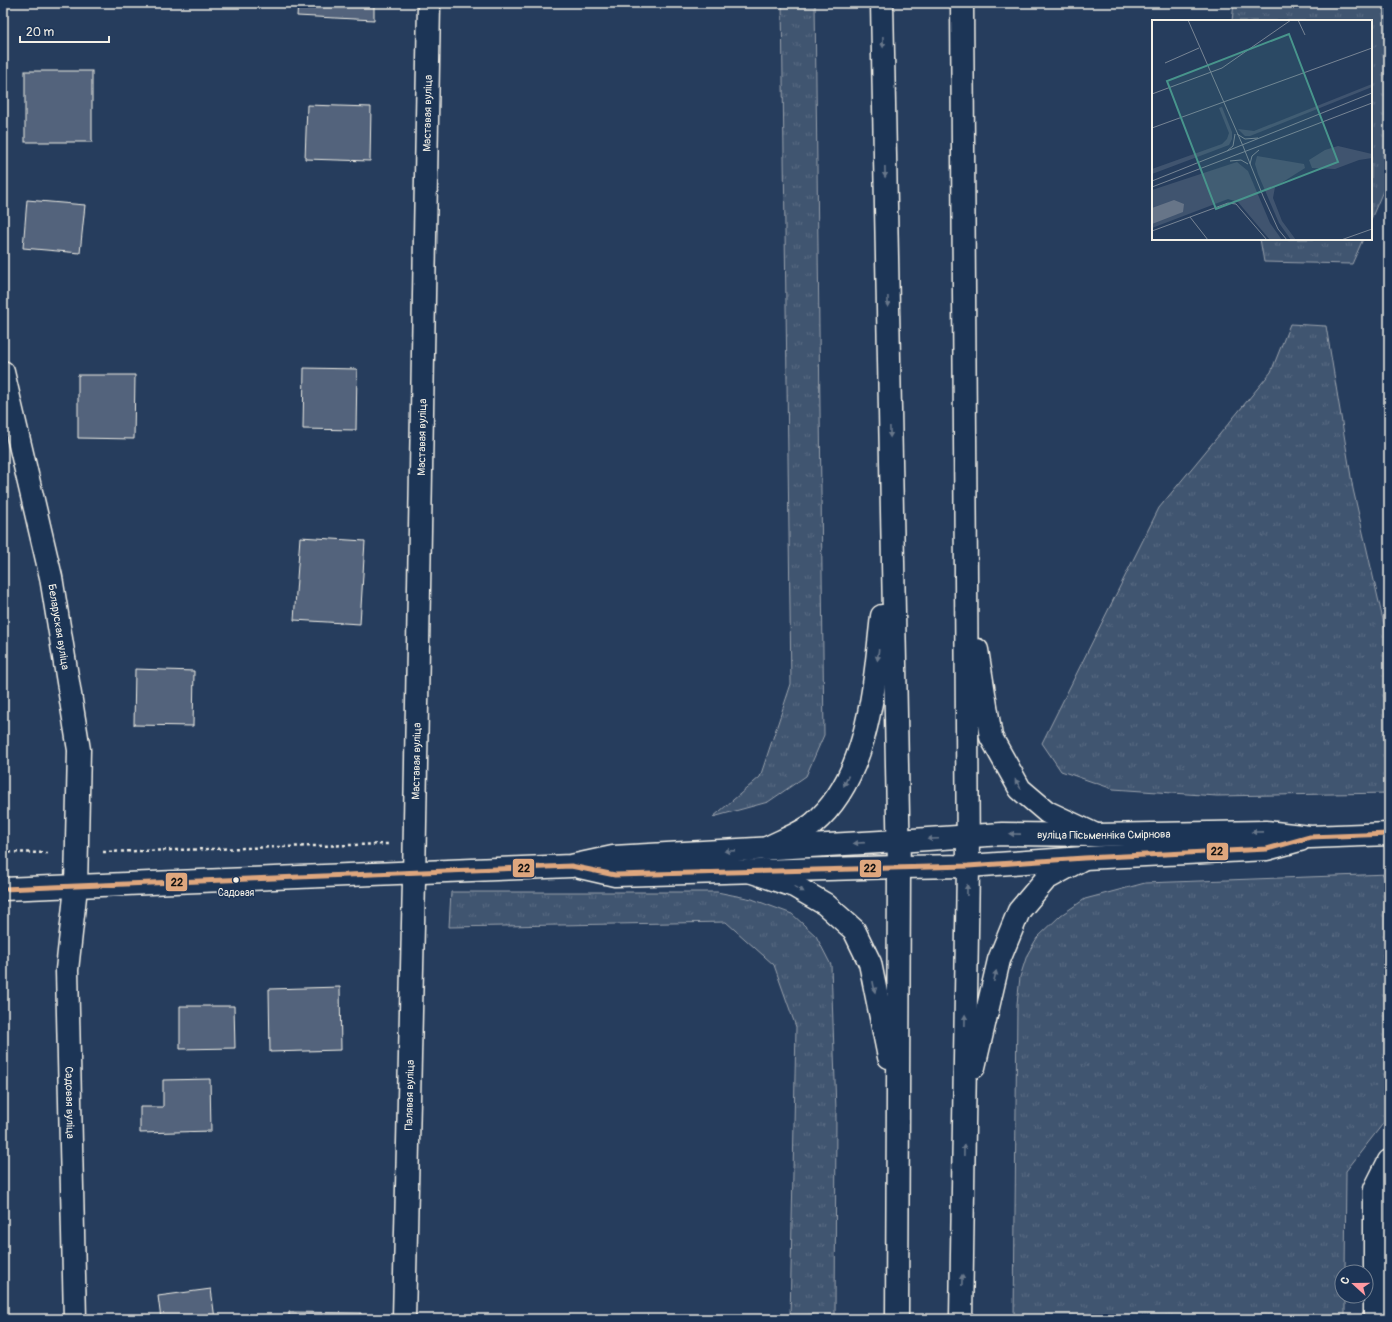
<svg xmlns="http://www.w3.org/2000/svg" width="1392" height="1322" viewBox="0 0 1392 1322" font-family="Pangolin,sans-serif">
<defs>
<pattern id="grass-tufts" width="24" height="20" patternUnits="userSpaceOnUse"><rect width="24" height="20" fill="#40546f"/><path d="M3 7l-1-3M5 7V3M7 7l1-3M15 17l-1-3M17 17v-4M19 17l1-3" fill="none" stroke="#5c6d84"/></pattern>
</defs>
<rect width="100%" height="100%" fill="#263d5d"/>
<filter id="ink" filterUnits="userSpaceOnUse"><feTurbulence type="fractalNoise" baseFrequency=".025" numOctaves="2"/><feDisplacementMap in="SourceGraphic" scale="8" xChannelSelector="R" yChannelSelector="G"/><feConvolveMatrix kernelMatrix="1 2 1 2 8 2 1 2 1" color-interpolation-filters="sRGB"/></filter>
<g filter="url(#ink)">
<g fill="url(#grass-tufts)" stroke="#9aa2ac">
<path d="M 782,3 L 815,3 L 824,735 L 806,776 L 768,802 L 713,817 L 760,777 L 791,684 Z"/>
<path d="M 1234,3 L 1389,3 L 1389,177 L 1371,219 L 1371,21 L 1232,21 Z"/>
<path d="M 1260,239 L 1363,239 L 1352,264 L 1264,262 Z"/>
<path d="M 1290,324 L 1326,326 L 1353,489 L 1389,646 L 1389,793 L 1217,796 L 1113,789 L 1061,771 L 1042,743 L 1159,508 L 1271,372 Z"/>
<path d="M 1389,874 L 1389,1116 L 1346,1171 L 1345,1272 L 1342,1272 L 1342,1296 L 1345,1296 L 1345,1319 L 1014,1319 L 1017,1004 L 1020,977 L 1027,955 L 1037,938 L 1061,915 L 1085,899 L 1145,883 Z"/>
<path d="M 451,892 L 717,892 L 752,899 L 792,914 L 816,936 L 831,965 L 836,1110 L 835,1319 L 790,1319 L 796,1027 L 774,965 L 726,922 L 449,927 Z"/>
</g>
<g fill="#52647b" stroke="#f4f1e8">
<path d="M 298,3 L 374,3 L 374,20 L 297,16 Z"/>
<rect x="25" y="71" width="67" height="71"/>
<path d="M 307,105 L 371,107 L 370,161 L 305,159 Z"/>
<path d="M 27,200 L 85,205 L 80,253 L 23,248 Z"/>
<path d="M 304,368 L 357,369 L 356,430 L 303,429 Z"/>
<path d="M 78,375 L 135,375 L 134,439 L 78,438 Z"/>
<path d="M 300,537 L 365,541 L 360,624 L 294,620 Z"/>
<path d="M 135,669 L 194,671 L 193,726 L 134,725 Z"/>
<path d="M 340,987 L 341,1050 L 270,1052 L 269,989 Z"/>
<path d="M 180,1006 L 234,1006 L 235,1048 L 180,1049 Z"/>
<path d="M 210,1079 L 211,1131 L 140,1133 L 140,1107 L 163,1107 L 163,1080 Z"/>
<path d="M 211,1289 L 215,1319 L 161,1319 L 158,1296 Z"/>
<path d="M 289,1312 L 361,1313 L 361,1319 L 289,1319 Z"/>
</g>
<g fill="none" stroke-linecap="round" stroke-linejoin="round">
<g stroke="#f4f1e8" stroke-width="25">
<g id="minor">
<path id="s1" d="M 3,372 L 51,577 L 79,750 L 76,887 L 67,970 L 75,1319"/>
<path d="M 580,867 L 615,875 L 899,867"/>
<path d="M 3,889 L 571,866 L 613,857 L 898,841"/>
<path id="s2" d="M 404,1319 L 414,880 L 429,3"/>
<path d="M 1375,1319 L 1375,1189 L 1389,1161"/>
</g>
</g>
<g stroke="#f4f1e8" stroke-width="25">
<g id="major">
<path id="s3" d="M 898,841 L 1002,834 L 1096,835 L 1266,832 L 1310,837 L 1389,834"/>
<path d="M 899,867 L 968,866 L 1084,858 L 1267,849 L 1300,840"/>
</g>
</g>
<g stroke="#f4f1e8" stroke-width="25">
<g id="highway">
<path d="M 882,3 L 899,867 L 897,1319"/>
<path d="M 977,650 L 991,737 L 1020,789 L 1047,812 L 1096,835"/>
<path d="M 765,849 C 778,842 802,833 813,824 C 870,776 874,684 882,616"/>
<path d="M 749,871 L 794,886 L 825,904 L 854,930 L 870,963 L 889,1057"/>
<path d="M 974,1067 L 999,960 L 1019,911 L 1046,879 L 1084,858"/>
<path d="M 961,1319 L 968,866 L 962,3"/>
</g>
</g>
<g stroke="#f4f1e8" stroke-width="2.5" stroke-dasharray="3 3" stroke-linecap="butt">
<path d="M 3,852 L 50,853"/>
<path d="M 103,852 L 388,844"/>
</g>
<use href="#minor" stroke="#1d3557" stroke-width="22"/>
<use href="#major" stroke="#1d3557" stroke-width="22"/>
<use href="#highway" stroke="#1d3557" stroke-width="22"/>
<g stroke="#1d3557" stroke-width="8">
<path id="bus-1" d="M 3,889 L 571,866 L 615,875 L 968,866 L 1084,858 L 1267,849 L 1310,837 L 1389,834"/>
</g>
<use href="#bus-1" stroke="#dfa77e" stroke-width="5"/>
</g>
<defs><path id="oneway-solid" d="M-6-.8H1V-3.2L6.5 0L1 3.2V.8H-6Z"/></defs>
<g fill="#68778a">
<use href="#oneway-solid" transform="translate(883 42) rotate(89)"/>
<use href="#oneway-solid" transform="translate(885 172) rotate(89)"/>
<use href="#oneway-solid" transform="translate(888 302) rotate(89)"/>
<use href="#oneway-solid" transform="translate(890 432) rotate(89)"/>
<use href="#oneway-solid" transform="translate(878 655) rotate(97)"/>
<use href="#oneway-solid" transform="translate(846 781) rotate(114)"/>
<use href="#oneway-solid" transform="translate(1018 784) rotate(-121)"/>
<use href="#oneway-solid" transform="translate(1257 832) rotate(179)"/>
<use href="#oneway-solid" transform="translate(1015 834) rotate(-179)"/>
<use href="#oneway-solid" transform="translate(933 839) rotate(177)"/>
<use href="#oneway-solid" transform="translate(859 843) rotate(176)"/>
<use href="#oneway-solid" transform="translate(730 851) rotate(177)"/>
<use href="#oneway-solid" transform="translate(799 889) rotate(29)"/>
<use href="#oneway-solid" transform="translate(967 890) rotate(-89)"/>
<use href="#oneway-solid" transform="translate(995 976) rotate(-77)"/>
<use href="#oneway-solid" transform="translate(874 987) rotate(79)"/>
<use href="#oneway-solid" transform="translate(965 1020) rotate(-89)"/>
<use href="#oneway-solid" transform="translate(964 1150) rotate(-89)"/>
<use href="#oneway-solid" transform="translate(962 1280) rotate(-89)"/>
</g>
</g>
<circle fill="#f4f1e8" stroke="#1d3557" stroke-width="1.5" cx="236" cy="880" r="3.5"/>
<g text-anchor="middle" stroke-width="3" stroke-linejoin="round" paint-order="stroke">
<g font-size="10" fill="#f4f1e8" stroke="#1d3557">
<text x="236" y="896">Садовая</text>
</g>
<g font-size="11" fill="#f4f1e8" stroke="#1d3557">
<text dy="4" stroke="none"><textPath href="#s2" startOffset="1206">Маставая вуліца</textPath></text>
<text dy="4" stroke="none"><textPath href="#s2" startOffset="882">Маставая вуліца</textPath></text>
<text dy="4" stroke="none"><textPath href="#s1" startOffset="261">Беларуская вуліца</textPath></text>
<text dy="4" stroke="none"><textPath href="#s2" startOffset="558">Маставая вуліца</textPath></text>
<text dy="4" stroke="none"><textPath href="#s3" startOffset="206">вуліца Пісьменніка Смірнова</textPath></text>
<text dy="4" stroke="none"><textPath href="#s2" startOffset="224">Палявая вуліца</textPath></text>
<text dy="4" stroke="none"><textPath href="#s1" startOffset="739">Садовая вуліца</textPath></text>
</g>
</g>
<g transform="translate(1152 20)">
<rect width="220" height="220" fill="#263d5d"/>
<path d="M 220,64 L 220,67 L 98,116 L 93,116 L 86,109 L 102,111 ZM 70,87 L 80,112 L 80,119 L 77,125 L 0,154 L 0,149 L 70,124 L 75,119 L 77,113 L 67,88 ZM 186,126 L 220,134 L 220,138 L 207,140 L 183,149 L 160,148 L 157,140 L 173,130 ZM 105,136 L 152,144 L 153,148 L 123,167 L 121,178 L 130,201 L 144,220 L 139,220 L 127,203 L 106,154 L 103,144 ZM 85,142 L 96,151 L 118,203 L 130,220 L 118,220 L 86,182 L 76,179 L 0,208 L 0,170 Z" fill="#40546f"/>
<path d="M 22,180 L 32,184 L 31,192 L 0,204 L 0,188 Z" fill="#677588"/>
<path fill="none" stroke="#788595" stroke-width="1" d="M 36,0 L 91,126M 146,0 L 153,15M 13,43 L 47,28M 0,74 L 70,48 L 139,0M 0,108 L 220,28M 85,114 L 93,119 L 106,118M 91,126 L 111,176 L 126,209 L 135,220M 75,131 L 81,126 L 83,114M 78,141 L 89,140 L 96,144M 98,144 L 100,136 L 107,130M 0,161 L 220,73M 0,167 L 220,83M 38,197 L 56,220M 0,211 L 76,183 L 84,184 L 115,220M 189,220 L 220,209"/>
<path fill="#48958c" fill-opacity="0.15" stroke="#48958c" stroke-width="2" d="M 137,14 L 186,142 L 64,189 L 15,61 Z"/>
<rect width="220" height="220" fill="none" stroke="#f4f1e8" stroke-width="2"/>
</g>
<g stroke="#1d3557" stroke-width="1.5">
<rect x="1206" y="842" width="23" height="19" rx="4" fill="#dfa77e"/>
<rect x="512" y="858" width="23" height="20" rx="4" fill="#dfa77e"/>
<rect x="859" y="859" width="23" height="19" rx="4" fill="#dfa77e"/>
<rect x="165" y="872" width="23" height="20" rx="4" fill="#dfa77e"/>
</g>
<g font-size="11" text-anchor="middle" font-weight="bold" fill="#111">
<text x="1217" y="855">22</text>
<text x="524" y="872">22</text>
<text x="870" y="872">22</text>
<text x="177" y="886">22</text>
</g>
<rect width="1392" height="1322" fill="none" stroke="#1d3557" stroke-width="16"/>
<rect x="8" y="8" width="1376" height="1306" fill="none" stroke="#f4f1e8" stroke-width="1.5" filter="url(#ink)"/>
<g transform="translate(1354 1284) rotate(291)"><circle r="19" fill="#1d3557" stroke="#738091"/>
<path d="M0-3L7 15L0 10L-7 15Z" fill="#ff9aa2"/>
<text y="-6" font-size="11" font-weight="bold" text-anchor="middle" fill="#f4f1e8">С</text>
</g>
<path d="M20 36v6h89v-6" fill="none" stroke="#f4f1e8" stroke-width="2"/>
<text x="26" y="36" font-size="12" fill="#f4f1e8" stroke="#1d3557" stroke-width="3" paint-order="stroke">20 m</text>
</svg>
